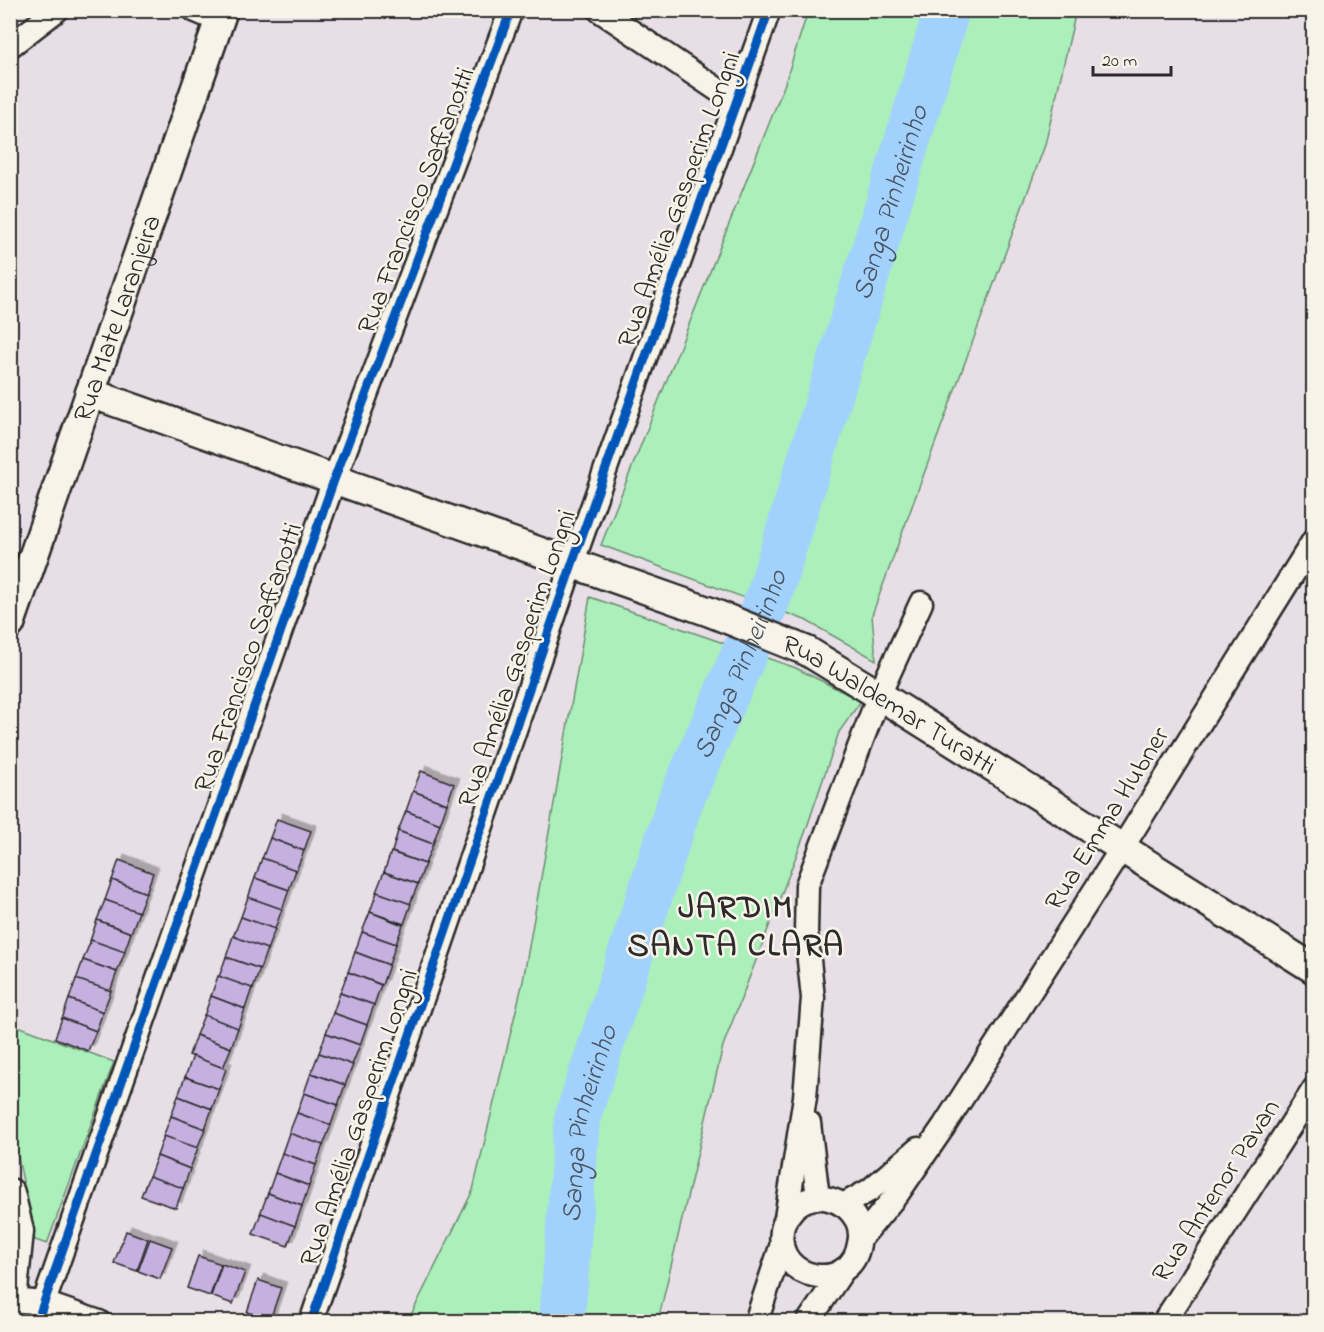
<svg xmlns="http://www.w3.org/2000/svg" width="1324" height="1332" viewBox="0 0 1324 1332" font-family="'Indie Flower',sans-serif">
<defs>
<filter id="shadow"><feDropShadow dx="5.5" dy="-5.5" stdDeviation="0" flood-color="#0004"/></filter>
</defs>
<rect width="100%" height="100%" fill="#e8dfe6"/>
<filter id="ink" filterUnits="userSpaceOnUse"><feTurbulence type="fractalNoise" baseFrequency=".0167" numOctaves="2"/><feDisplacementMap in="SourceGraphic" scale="12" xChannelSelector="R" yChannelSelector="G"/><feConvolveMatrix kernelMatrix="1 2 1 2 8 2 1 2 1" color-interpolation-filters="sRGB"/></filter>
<g filter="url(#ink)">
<g fill="#abefba" stroke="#6b8d72" stroke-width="1.5">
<path d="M 808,11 L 1076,11 L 1045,145 L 872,615 L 876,660 L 805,620 L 601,545 L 784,86 Z"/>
<path d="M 590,597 L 796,668 L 861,701 L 839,732 L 805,833 L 723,1046 L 658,1321 L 408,1321 L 473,1190 L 523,981 Z"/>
<path d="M 10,1023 L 114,1062 L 47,1244 L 35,1240 L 18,1157 L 11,1143 Z"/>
</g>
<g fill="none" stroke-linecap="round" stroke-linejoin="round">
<path stroke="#a3d1fe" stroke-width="46" id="s1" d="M 562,1322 L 577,1119 L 680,802 L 769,596 L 947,10"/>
</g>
<g fill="#c6b0e0" stroke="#2b2b2b" stroke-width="1.5" filter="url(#shadow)">
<path d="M 421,771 L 454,784 L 447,804 L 413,791 Z"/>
<path d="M 413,791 L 447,804 L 440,824 L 406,811 Z"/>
<path d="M 406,811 L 440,824 L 433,844 L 398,831 Z"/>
<path d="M 277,819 L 311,831 L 304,851 L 270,838 Z"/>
<path d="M 398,831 L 433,844 L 425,864 L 392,852 Z"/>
<path d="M 270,838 L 304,851 L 296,871 L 262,859 Z"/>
<path d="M 391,852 L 425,864 L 418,884 L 384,872 Z"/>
<path d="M 262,858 L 296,870 L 289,890 L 255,878 Z"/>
<path d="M 119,860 L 153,873 L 146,893 L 112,880 Z"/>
<path d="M 384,872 L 418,884 L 410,904 L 376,892 Z"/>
<path d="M 255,878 L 289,890 L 282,910 L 248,898 Z"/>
<path d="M 112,880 L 146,893 L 138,913 L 105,900 Z"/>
<path d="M 377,892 L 411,904 L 404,924 L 370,912 Z"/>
<path d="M 248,897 L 282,909 L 275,929 L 241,917 Z"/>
<path d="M 105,900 L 139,912 L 131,933 L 97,920 Z"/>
<path d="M 370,912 L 403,925 L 396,944 L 362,932 Z"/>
<path d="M 241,917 L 275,929 L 267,950 L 233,937 Z"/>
<path d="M 97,920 L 131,933 L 124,953 L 90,941 Z"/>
<path d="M 362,932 L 396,944 L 389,965 L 355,952 Z"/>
<path d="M 233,936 L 267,949 L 260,969 L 226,957 Z"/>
<path d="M 91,940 L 125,952 L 117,972 L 83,960 Z"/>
<path d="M 355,952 L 389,965 L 382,985 L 348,972 Z"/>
<path d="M 226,957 L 260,969 L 253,989 L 219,977 Z"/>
<path d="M 83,960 L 117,972 L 110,992 L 76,980 Z"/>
<path d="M 348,972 L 381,985 L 374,1005 L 340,993 Z"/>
<path d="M 218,976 L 252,988 L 245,1009 L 211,996 Z"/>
<path d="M 76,979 L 111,991 L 103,1012 L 69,999 Z"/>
<path d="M 340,993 L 374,1005 L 367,1025 L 333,1013 Z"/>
<path d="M 211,996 L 245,1009 L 238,1029 L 204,1016 Z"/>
<path d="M 69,999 L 103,1012 L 96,1031 L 62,1019 Z"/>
<path d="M 333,1013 L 367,1025 L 360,1045 L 326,1033 Z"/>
<path d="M 204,1015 L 238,1028 L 231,1048 L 196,1035 Z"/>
<path d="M 62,1018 L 96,1031 L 88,1051 L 55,1038 Z"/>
<path d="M 326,1033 L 360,1045 L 352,1065 L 319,1053 Z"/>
<path d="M 196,1035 L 231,1048 L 223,1068 L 189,1055 Z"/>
<path d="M 319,1053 L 353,1065 L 345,1085 L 311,1073 Z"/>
<path d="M 193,1056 L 226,1069 L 219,1089 L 185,1077 Z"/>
<path d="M 311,1073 L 345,1085 L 338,1105 L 304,1093 Z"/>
<path d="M 185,1077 L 219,1089 L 212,1109 L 178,1096 Z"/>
<path d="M 304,1093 L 338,1105 L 331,1125 L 297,1113 Z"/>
<path d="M 178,1096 L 212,1109 L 205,1129 L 171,1116 Z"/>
<path d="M 297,1113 L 331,1125 L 323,1146 L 289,1133 Z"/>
<path d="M 171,1116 L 205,1129 L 197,1149 L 163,1137 Z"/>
<path d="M 289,1133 L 323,1145 L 316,1165 L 282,1153 Z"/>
<path d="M 164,1136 L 198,1148 L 190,1169 L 157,1156 Z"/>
<path d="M 282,1153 L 316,1165 L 309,1186 L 275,1173 Z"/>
<path d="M 157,1156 L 190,1169 L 183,1189 L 149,1177 Z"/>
<path d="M 275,1173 L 309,1186 L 302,1206 L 268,1193 Z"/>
<path d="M 149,1176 L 183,1188 L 176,1208 L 141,1196 Z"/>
<path d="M 268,1193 L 302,1206 L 295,1226 L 260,1214 Z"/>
<path d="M 261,1213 L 295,1226 L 288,1246 L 253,1234 Z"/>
<path d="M 126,1231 L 148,1239 L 137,1271 L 114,1263 Z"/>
<path d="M 150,1239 L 172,1247 L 160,1279 L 138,1271 Z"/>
<path d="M 198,1256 L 221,1264 L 210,1296 L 187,1288 Z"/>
<path d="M 222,1264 L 245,1272 L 233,1304 L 211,1296 Z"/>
<path d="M 258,1280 L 281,1288 L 270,1320 L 247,1312 Z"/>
</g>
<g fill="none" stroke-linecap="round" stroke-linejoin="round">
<g stroke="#2b2b2b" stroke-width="27">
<g id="minor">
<path d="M 194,10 L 220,21"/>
<path d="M 599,10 L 736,102"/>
<path d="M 10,46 L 57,10"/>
<path d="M 809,1123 L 818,1198"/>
<path d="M 843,1205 L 870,1190 L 918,1149"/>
<path d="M 786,1218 C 789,1215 792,1210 795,1207 C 815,1190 845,1198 857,1221 C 860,1228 861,1236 859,1244 C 851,1295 774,1281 782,1231 C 782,1227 785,1222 786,1218 L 805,1097 L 813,998 L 806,932 L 807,885 L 879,695 L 921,603"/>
<path d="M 860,1239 L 898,1193 L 944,1126 L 1122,848 L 1314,540"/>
<path d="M 12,1300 L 44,1303 L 99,1322"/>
<path d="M 37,1322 L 334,480 L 511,10"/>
<path d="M 311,1322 L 572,564 L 769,10"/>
<path d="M 756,1322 L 782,1244"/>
<path d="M 808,1322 L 843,1270"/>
<path d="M 1164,1322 L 1314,1089"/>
</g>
</g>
<g stroke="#2b2b2b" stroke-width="33">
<g id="tertiary">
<path id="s2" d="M 90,393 L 710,612 L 807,651 L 879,695 L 1314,969"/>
<path id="s3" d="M 10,624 L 223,10"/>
<path d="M 10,1193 L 19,1231 L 12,1300 L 10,1304"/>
</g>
</g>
<use href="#minor" stroke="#f7f3e8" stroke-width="22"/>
<use href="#tertiary" stroke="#f7f3e8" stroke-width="28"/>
<g stroke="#f7f3e8" stroke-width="13">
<g id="cycleway">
<path d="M 37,1322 L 334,480 L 511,10"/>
<path d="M 311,1322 L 572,564 L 769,10"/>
</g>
</g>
<use href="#cycleway" stroke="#0057b8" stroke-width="9"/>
</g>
</g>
<g text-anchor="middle" stroke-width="5" stroke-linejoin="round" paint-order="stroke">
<g font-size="27" fill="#2b2b2b" stroke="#f7f3e8">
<text transform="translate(678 199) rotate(-70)" y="9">Rua Amélia Gasperim Longni</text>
<text transform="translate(415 200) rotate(-69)" y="9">Rua Francisco Saffanotti</text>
<text dy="9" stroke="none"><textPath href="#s3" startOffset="324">Rua Mate Laranjeira</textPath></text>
<text transform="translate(247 657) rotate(-71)" y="9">Rua Francisco Saffanotti</text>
<text transform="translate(516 658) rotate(-71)" y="9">Rua Amélia Gasperim Longni</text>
<text dy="9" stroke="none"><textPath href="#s2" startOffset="860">Rua Waldemar Turatti</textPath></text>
<text transform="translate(1106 818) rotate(-58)" y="9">Rua Emma Hubner</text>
<text transform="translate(358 1117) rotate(-71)" y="9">Rua Amélia Gasperim Longni</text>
<text transform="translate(1215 1190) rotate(-57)" y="9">Rua Antenor Pavan</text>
</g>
<g font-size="28" font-style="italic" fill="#495460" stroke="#f7f3e8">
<text dy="10" stroke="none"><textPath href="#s1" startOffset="1173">Sanga Pinheirinho</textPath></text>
<text dy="10" stroke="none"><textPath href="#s1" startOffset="687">Sanga Pinheirinho</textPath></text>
<text dy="10" stroke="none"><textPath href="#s1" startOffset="201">Sanga Pinheirinho</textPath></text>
</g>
<g font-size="33" font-weight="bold" letter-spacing="1.5" fill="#2b2b2b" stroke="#f7f3e8">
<text x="736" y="917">JARDIM<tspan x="736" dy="38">SANTA CLARA</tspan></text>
</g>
</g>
<rect width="1324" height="1332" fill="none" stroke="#f7f3e8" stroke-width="36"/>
<rect x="18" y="18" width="1288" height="1296" fill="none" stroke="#2b2b2b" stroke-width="2" filter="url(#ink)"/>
<path d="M1093 66v9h78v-9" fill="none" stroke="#2b2b2b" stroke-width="3"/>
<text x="1102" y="66" font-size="18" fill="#2b2b2b" stroke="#f7f3e8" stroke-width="4.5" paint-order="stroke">20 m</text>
</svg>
